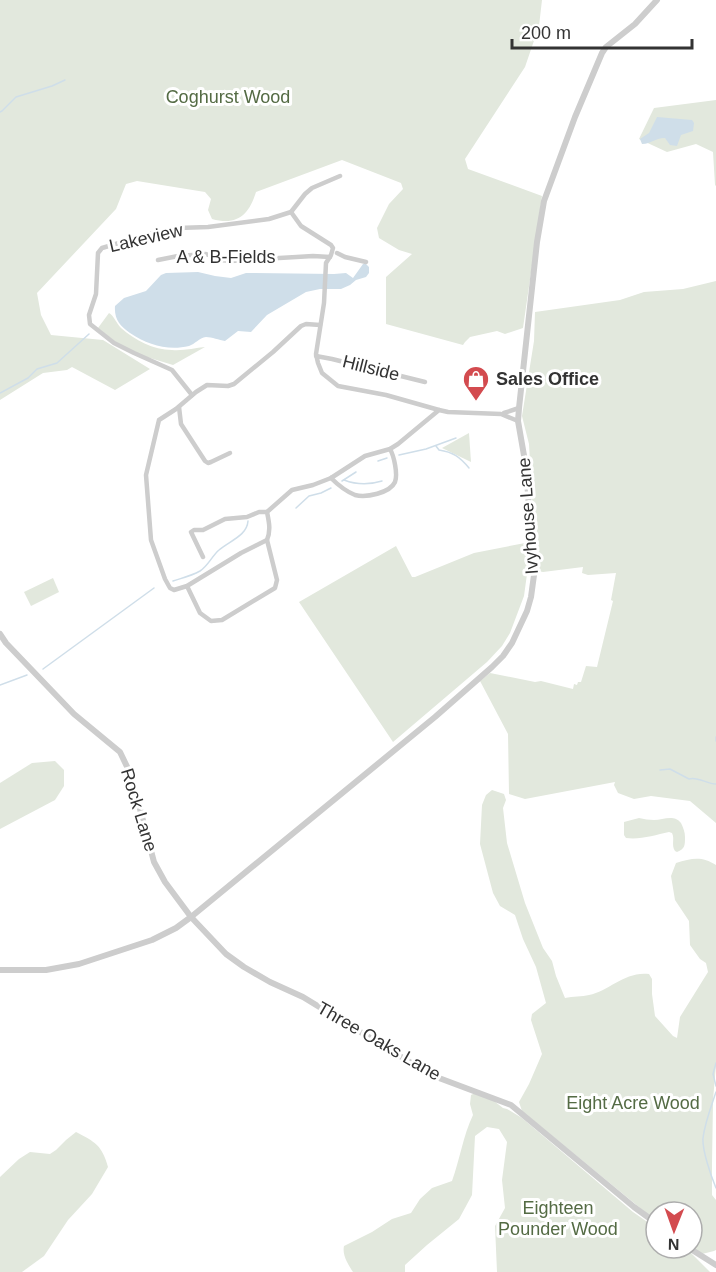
<svg xmlns="http://www.w3.org/2000/svg" width="716" height="1272" viewBox="0 0 716 1272" font-family="Helvetica,sans-serif">
<rect width="100%" height="100%" fill="#fff"/>
<g fill="#e2e8dd">
<path d="M 0,0 L 542,0 L 539,26 L 525,67 L 465,159 L 468,169 L 542,196 L 523,328 L 505,334 L 497,331 L 470,337 L 465,342 L 463,345 L 386,324 L 386,277 L 412,254 L 399,250 L 379,238 L 377,228 L 389,204 L 403,189 L 401,183 L 342,160 L 256,192 C 249,215 237,226 212,219 L 208,210 L 211,199 L 205,192 L 137,181 L 126,184 L 116,209 L 37,293 L 41,315 L 51,335 L 103,340 L 150,369 L 115,390 L 72,367 L 67,370 L 43,373 L 0,400 Z"/>
<path d="M 716,100 L 716,186 L 715,185 L 713,152 L 696,144 L 667,152 L 639,139 L 654,108 Z"/>
<path d="M 716,281 L 716,823 L 690,801 L 651,796 L 634,799 L 618,793 L 614,785 L 615,782 L 525,799 L 509,794 L 508,734 L 480,681 L 490,673 L 535,682 L 541,681 L 573,689 L 574,684 L 577,685 L 578,682 L 581,682 L 586,666 L 597,667 L 613,601 L 611,600 L 616,573 L 588,575 L 582,573 L 583,567 L 543,572 L 538,571 L 536,569 L 529,444 L 522,416 L 534,341 L 535,312 L 620,300 L 644,292 L 683,289 Z"/>
<path d="M 109,313 C 115,317 116,323 121,328 C 135,340 153,350 172,350 C 183,351 195,348 205,347 L 173,365 L 127,351 L 98,328 Z"/>
<path d="M 469,433 L 471,462 L 442,448 Z"/>
<path d="M 525,543 L 527,574 L 524,596 L 510,633 L 502,646 L 487,662 L 393,742 L 299,602 L 396,546 L 412,577 L 415,577 L 474,553 Z"/>
<path d="M 53,578 L 59,592 L 31,606 L 24,592 Z"/>
<path d="M 55,761 L 64,770 L 64,786 L 55,800 L 0,829 L 0,783 L 32,763 Z"/>
<path d="M 492,790 L 504,794 L 506,800 L 503,808 L 507,843 L 525,903 L 543,948 L 552,961 L 556,976 L 565,998 C 573,996 582,997 589,995 C 609,991 625,971 649,974 L 652,979 L 652,994 L 655,1016 L 673,1036 L 677,1038 L 680,1017 L 708,972 L 706,963 L 700,959 L 690,945 L 689,921 L 675,900 L 671,876 L 676,863 C 692,858 702,856 716,865 L 716,1065 L 713,1100 L 712,1164 L 712,1195 L 716,1200 L 716,1250 L 714,1251 L 702,1254 L 692,1247 L 692,1212 L 656,1212 L 656,1221 L 522,1111 L 519,1102 L 529,1084 L 542,1054 L 531,1020 L 532,1014 L 546,1003 L 536,967 L 523,939 L 515,915 L 500,906 L 493,893 L 480,844 L 482,805 L 486,795 Z"/>
<path d="M 639,818 C 644,819 649,820 654,820 C 663,820 674,814 681,823 C 683,827 685,832 685,837 C 685,845 685,849 677,852 L 675,851 C 671,845 675,839 672,833 L 669,832 C 655,835 640,840 626,838 L 624,835 L 624,822 Z"/>
<path d="M 475,1093 L 494,1101 L 503,1108 L 507,1109 L 522,1118 L 633,1212 L 656,1228 L 656,1248 L 684,1248 L 691,1253 L 710,1272 L 497,1272 L 495,1226 L 505,1208 L 502,1180 L 507,1142 L 499,1129 L 487,1127 L 475,1136 L 472,1195 L 459,1219 L 427,1245 L 405,1265 L 405,1272 L 353,1272 C 348,1264 342,1255 344,1246 L 372,1232 L 392,1219 L 411,1213 L 420,1199 L 432,1188 L 452,1181 C 460,1159 463,1136 473,1115 L 470,1104 L 471,1095 Z"/>
<path d="M 76,1132 C 95,1142 102,1145 108,1167 L 92,1194 L 68,1220 L 44,1256 L 22,1272 L 0,1272 L 0,1177 L 19,1159 L 30,1152 L 50,1154 L 56,1150 L 66,1140 Z"/>
</g>
<g fill="#cfdee9">
<path d="M 657,117 L 692,120 L 694,123 L 693,131 L 681,135 L 677,146 L 670,145 L 665,138 C 654,138 652,144 642,144 L 640,139 L 649,133 Z"/>
<path d="M 363,264 L 366,264 L 369,267 L 369,273 L 366,277 L 356,280 L 350,285 L 341,289 L 320,289 L 306,292 L 267,315 L 251,332 L 238,331 L 225,341 C 219,340 212,337 206,337 C 199,338 195,344 189,346 C 168,351 148,345 130,333 C 120,326 114,319 115,306 L 124,298 L 146,291 L 161,275 L 166,273 L 198,272 L 215,276 L 231,278 L 246,273 L 334,274 L 346,273 L 353,278 Z"/>
</g>
<g fill="none" stroke-linecap="round" stroke-linejoin="round">
<g stroke="#cfdee9" stroke-width="1.5">
<path d="M 0,112 L 2,111 L 16,97 L 52,86 L 65,80"/>
<path d="M 0,393 L 28,378 L 37,369 L 57,363 L 89,334"/>
<path d="M 436,446 L 439,450 C 453,452 460,457 469,468"/>
<path d="M 399,455 L 426,449 L 456,438"/>
<path d="M 378,461 L 387,458"/>
<path d="M 344,480 C 357,485 369,485 382,481"/>
<path d="M 342,481 L 356,472"/>
<path d="M 296,508 L 309,496 L 321,493 L 331,488"/>
<path d="M 173,581 C 182,578 191,576 200,571 C 208,566 212,556 219,550 C 229,541 247,536 248,521"/>
<path d="M 43,669 L 154,588"/>
<path d="M 0,685 L 27,675"/>
<path d="M 716,737 L 716,741"/>
<path d="M 660,770 L 670,769 L 689,779 C 697,776 707,784 716,784"/>
<path d="M 716,1063 L 713,1074 L 716,1086"/>
<path d="M 716,1092 C 711,1107 705,1122 703,1138 C 702,1150 711,1176 716,1188"/>
</g>
<g stroke="#cdcdcd" stroke-width="4.5">
<path d="M 340,176 L 312,188 L 305,194 L 291,212 L 301,226 L 331,245 L 333,248 L 331,255 L 326,263 L 324,303 L 316,354 L 318,363 L 322,373 L 338,386 L 386,395 L 439,410"/>
<path d="M 337,253 L 345,257 L 366,262"/>
<path d="M 158,260 L 178,256 L 206,254 L 220,260 L 231,261 L 313,256 L 330,257"/>
<path d="M 320,325 L 306,324 L 301,326 L 273,352 L 234,384 L 228,386 L 207,385 L 196,392 L 176,409 L 159,420 L 146,475 L 151,540 L 165,579 L 170,588 L 174,590 L 187,586 L 241,553 L 267,540 C 271,530 269,522 267,512 L 292,490 L 313,485 L 331,478 L 365,456 L 390,449 L 398,444 L 439,410 L 448,412 L 501,414 L 518,421"/>
<path d="M 316,356 L 332,359 L 425,382"/>
<path d="M 192,395 L 172,370 L 134,353 L 114,343 L 90,324 L 89,315 L 96,294 L 98,253 L 102,248 L 153,233 L 178,228 L 208,227 L 269,219 L 291,212"/>
<path d="M 179,407 L 181,424 L 205,461 L 208,463 L 211,462 L 230,453"/>
<path d="M 504,413 L 519,408"/>
<path d="M 331,478 C 338,485 345,491 355,495 C 366,498 390,493 395,482 C 398,474 394,456 390,449"/>
<path d="M 203,557 L 191,532 L 194,530 L 203,530 L 225,519 L 247,517 L 259,512 L 267,512"/>
<path d="M 187,586 L 200,613 L 211,621 L 222,620 L 275,588 L 277,580 L 267,540"/>
</g>
<g stroke="#cdcdcd" stroke-width="6">
<path d="M 0,634 L 6,643 L 74,714 L 120,752 L 131,775 L 154,862 L 165,882 L 191,917 L 226,954 L 244,967 L 270,982 L 303,997 L 431,1075 L 511,1105 L 634,1207 L 656,1223"/>
<path d="M 0,970 L 46,970 L 79,964 L 152,940 L 176,928 L 191,917 L 435,717 L 492,667 L 503,656 L 512,643 L 527,611 L 531,597 L 534,575 L 526,467 L 518,421 L 519,408 L 537,242 L 544,201 L 575,117 L 602,53 L 606,47 L 635,24 L 657,0"/>
<path d="M 689,1248 L 716,1265"/>
</g>
</g>
<defs>
<g id="shop-pin" transform="scale(1.35)"><path d="M0 17L-7.5 6A9.5 9.5 0 1 1 7.5 6Z" fill="#d34b4f" stroke="#fff"/><path d="M-5-2.5h2.3a2.7 3.5 0 0 1 5.4 0H5L5.5 6h-11ZM-1.5-2.5h3a1.5 2.3 0 0 0-3 0Z" fill="#fff"/></g>
</defs>
<g fill-rule="evenodd">
<use href="#shop-pin" x="476" y="379"/>
</g>
<g text-anchor="middle" stroke-width="6" stroke-linejoin="round" paint-order="stroke">
<g font-size="18" fill="#546b44" stroke="#fff">
<text x="228" y="103">Coghurst Wood</text>
<text x="633" y="1109">Eight Acre Wood</text>
<text x="558" y="1214">Eighteen<tspan x="558" dy="21">Pounder Wood</tspan></text>
</g>
<g font-size="18" fill="#333" stroke="#fff">
<text transform="translate(146 238) rotate(-13)" y="6">Lakeview</text>
<text x="226" y="263">A &amp; B-Fields</text>
<text transform="translate(371 368) rotate(14)" y="6">Hillside</text>
<text transform="translate(528 516) rotate(-94)" y="6">Ivyhouse Lane</text>
<text transform="translate(139 810) rotate(73)" y="6">Rock Lane</text>
<text transform="translate(379 1041) rotate(30)" y="6">Three Oaks Lane</text>
</g>
<g font-size="18" font-weight="bold" fill="#333" stroke="#fff" text-anchor="start">
<text x="496" y="385">Sales Office</text>
</g>
</g>
<g transform="translate(674 1230) rotate(181)"><circle r="28" fill="#ffffff" stroke="#adadad" stroke-width="1.5"/>
<path d="M0-4.5L10 22L0 15L-10 22Z" fill="#d34b4f"/>
<text y="-9" font-size="16" font-weight="bold" text-anchor="middle" fill="#333333">N</text>
</g>
<path d="M512 39v9h180v-9" fill="none" stroke="#333333" stroke-width="3"/>
<text x="521" y="39" font-size="18" fill="#333333" stroke="#ffffff" stroke-width="4.5" paint-order="stroke">200 m</text>
</svg>
